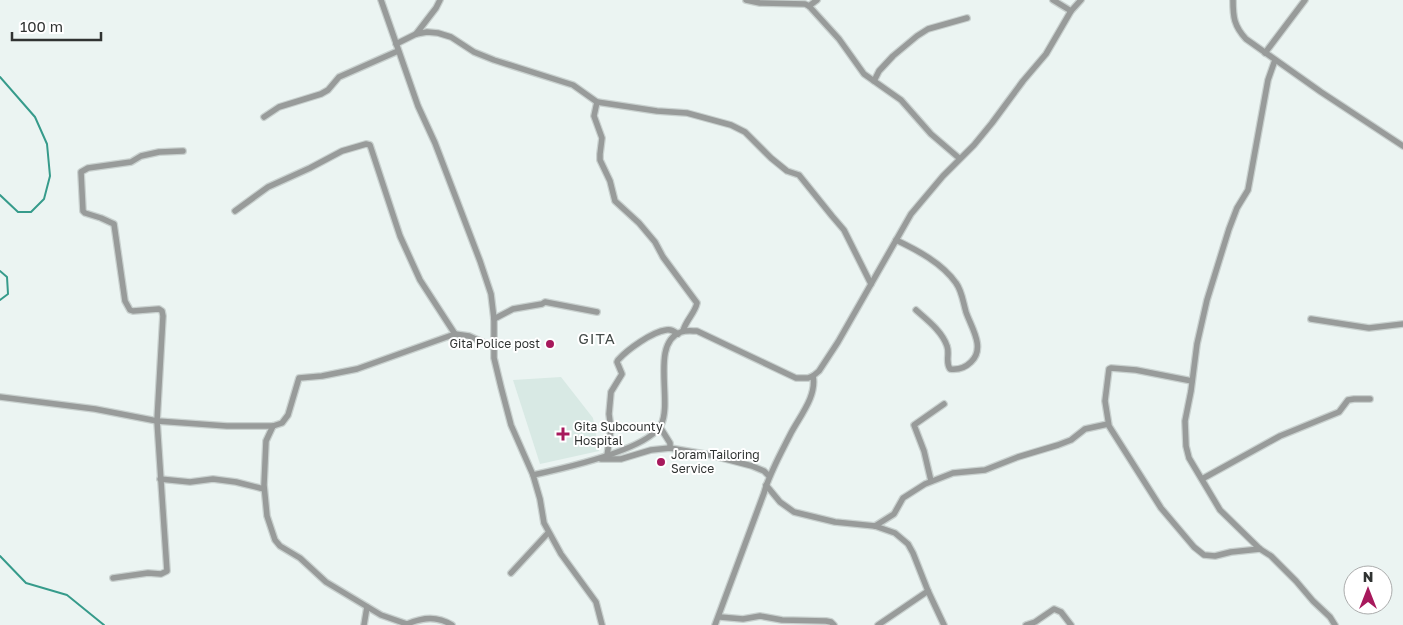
<svg xmlns="http://www.w3.org/2000/svg" width="1403" height="625" viewBox="0 0 1403 625" font-family="'Golos Text',sans-serif">
<rect width="100%" height="100%" fill="#ebf4f2"/>
<path fill="#d8e9e4" d="M 561,377 L 593,418 L 599,451 L 540,464 L 513,380 Z"/>
<g fill="none" stroke-linecap="round" stroke-linejoin="round">
<g stroke="#369b8b" stroke-width="2">
<path d="M 0,77 L 35,117 L 47,144 L 50,176 L 44,199 L 31,212 L 18,212 L 0,195"/>
<path d="M 0,271 L 7,277 L 8,294 L 0,300"/>
<path d="M 0,556 L 26,583 L 67,595 L 104,625"/>
</g>
<g stroke="#c9d1cf" stroke-width="8">
<g id="minor">
<path d="M 381,0 L 418,106 L 435,143 L 480,261 L 491,294 L 494,319 L 494,358 L 501,387 L 511,425 L 533,475 L 540,499 L 544,523 L 561,554 L 596,602 L 602,625"/>
<path d="M 746,0 L 760,3 L 805,4 L 809,6 L 839,39 L 864,74 L 901,100 L 931,134 L 959,158"/>
<path d="M 1053,0 L 1071,11"/>
<path d="M 1233,0 C 1233,17 1234,26 1246,39 L 1321,92 L 1403,146"/>
<path d="M 809,6 L 817,0"/>
<path d="M 416,34 L 436,8 L 440,0"/>
<path d="M 396,44 L 416,34 L 427,32 L 438,33 L 451,37 L 474,52 L 494,60 L 573,85 L 597,102 L 657,111 L 687,113 L 731,125 L 745,132 L 771,158 L 787,171 L 799,175 L 832,216 L 844,230 L 871,284"/>
<path d="M 1265,53 L 1305,0"/>
<path d="M 1275,60 L 1268,80 L 1248,190 L 1237,208 L 1229,229 L 1207,300 L 1197,344 L 1191,391 L 1185,421 L 1186,446 L 1189,458 L 1220,510 L 1260,549 L 1271,556 L 1296,581 L 1313,601 L 1330,617 L 1335,625"/>
<path d="M 874,81 L 879,71 L 893,56 L 917,36 L 928,29 L 967,18"/>
<path d="M 597,102 L 594,116 L 602,138 L 600,154 L 600,160 L 610,181 L 615,201 L 639,223 L 655,242 L 663,257 L 697,303 C 695,313 686,320 683,331"/>
<path d="M 264,117 L 279,107 L 321,94 L 328,90 L 339,77 L 398,51"/>
<path d="M 235,211 L 268,187 L 310,168 L 342,151 L 366,144 L 370,145 L 400,236 L 420,280 L 455,334"/>
<path d="M 896,240 C 917,250 942,263 956,283 C 962,291 963,302 966,312 C 971,327 986,348 971,362 C 965,368 958,370 950,369 C 945,362 950,354 947,346 C 942,331 927,320 916,310"/>
<path d="M 494,319 L 513,309 L 542,304 L 545,302 L 597,312"/>
<path d="M 1311,319 L 1369,328 L 1403,324"/>
<path d="M 1192,381 L 1136,370 L 1111,368 L 1109,369 L 1105,401 L 1109,426 L 1161,508 L 1194,547 L 1204,555 L 1215,556 L 1231,552 L 1260,549"/>
<path d="M 0,397 L 95,409 L 157,421 L 227,426 L 273,426 L 282,423 L 288,415 L 299,378 L 322,376 L 357,369 L 455,334 L 469,336 L 493,347"/>
<path d="M 273,426 L 266,441 L 264,485 L 267,516 L 275,540 L 280,546 L 300,558 L 326,582 L 381,615 L 407,624 C 424,617 437,616 452,625"/>
<path d="M 660,427 L 670,443 L 670,448"/>
<path d="M 607,456 L 611,429 L 609,414 L 611,392 L 622,374 L 617,362 L 618,360 C 628,349 652,332 666,330 C 671,329 674,331 678,334"/>
<path d="M 601,459 L 621,459 L 651,450 L 670,448 L 710,455 L 752,466 L 764,471 L 769,476"/>
<path d="M 533,475 C 561,469 647,450 661,425 C 673,402 650,343 681,332 C 686,330 692,331 697,331 L 796,378 L 808,378 L 813,376 L 819,371 L 838,342 L 911,214 L 943,176 L 974,145 L 992,123 L 1023,81 L 1046,54 L 1071,11 L 1081,0"/>
<path d="M 160,479 L 190,482 L 213,479 L 236,482 L 264,489"/>
<path d="M 1202,479 L 1280,436 L 1339,412 L 1348,400 L 1354,399 L 1370,399"/>
<path d="M 931,481 L 924,451 L 914,425 L 944,404"/>
<path d="M 766,485 L 780,502 L 794,512 L 835,522 L 875,526 L 895,533 L 908,544 L 913,553 L 928,591 L 944,625"/>
<path d="M 875,526 L 894,514 L 903,498 L 925,484 L 953,473 L 985,470 L 1018,457 L 1058,445 L 1071,440 L 1085,429 L 1108,424"/>
<path d="M 511,573 L 548,533"/>
<path d="M 113,578 L 148,573 L 161,574 L 167,571 L 157,421 L 163,316 L 162,311 L 159,309 L 133,311 L 130,310 L 125,301 L 114,224 L 101,218 L 85,213 L 83,211 L 81,172 L 88,168 L 131,162 L 141,156 L 159,152 L 183,151"/>
<path d="M 720,617 L 743,619 L 760,616 L 782,620 L 826,621 L 831,622 L 834,625"/>
<path d="M 364,625 L 367,607"/>
<path d="M 715,625 L 764,493 C 769,474 782,451 791,433 C 800,416 817,396 813,376"/>
<path d="M 878,625 L 928,591"/>
<path d="M 1026,625 L 1035,622 L 1054,609 L 1061,612 L 1071,625"/>
</g>
</g>
<use href="#minor" stroke="#989b9a" stroke-width="5.5"/>
</g>
<g fill="#a7195c" stroke="#fff" stroke-width="2">
<circle cx="550" cy="344" r="5"/>
<path d="M560.5 426.5h5v5h5v5h-5v5h-5v-5h-5v-5h5z"/>
<circle cx="661" cy="462" r="5"/>
</g>
<g text-anchor="middle" stroke-width="4" stroke-linejoin="round" paint-order="stroke">
<g font-size="12" fill="#303332" stroke="#fff" text-anchor="start">
<text x="540" y="348" text-anchor="end">Gita Police post</text>
<text x="574" y="431">Gita Subcounty<tspan x="574" dy="14">Hospital</tspan></text>
<text x="671" y="459">Joram Tailoring<tspan x="671" dy="14">Service</tspan></text>
</g>
<g font-size="15" letter-spacing="1" fill="#454c4a" stroke="#fff">
<text x="597" y="344">GITA</text>
</g>
</g>
<g transform="translate(1368 590)"><circle r="24" fill="#ffffff" stroke="#acadad"/>
<path d="M0-4L9 19L0 12L-9 19Z" fill="#a7195c"/>
<text y="-8" font-size="14" font-weight="bold" text-anchor="middle" fill="#303332">N</text>
</g>
<path d="M12 32v8h89v-8" fill="none" stroke="#303332" stroke-width="2.5"/>
<text x="20" y="32" font-size="15" fill="#303332" stroke="#ffffff" stroke-width="4" paint-order="stroke">100 m</text>
</svg>
